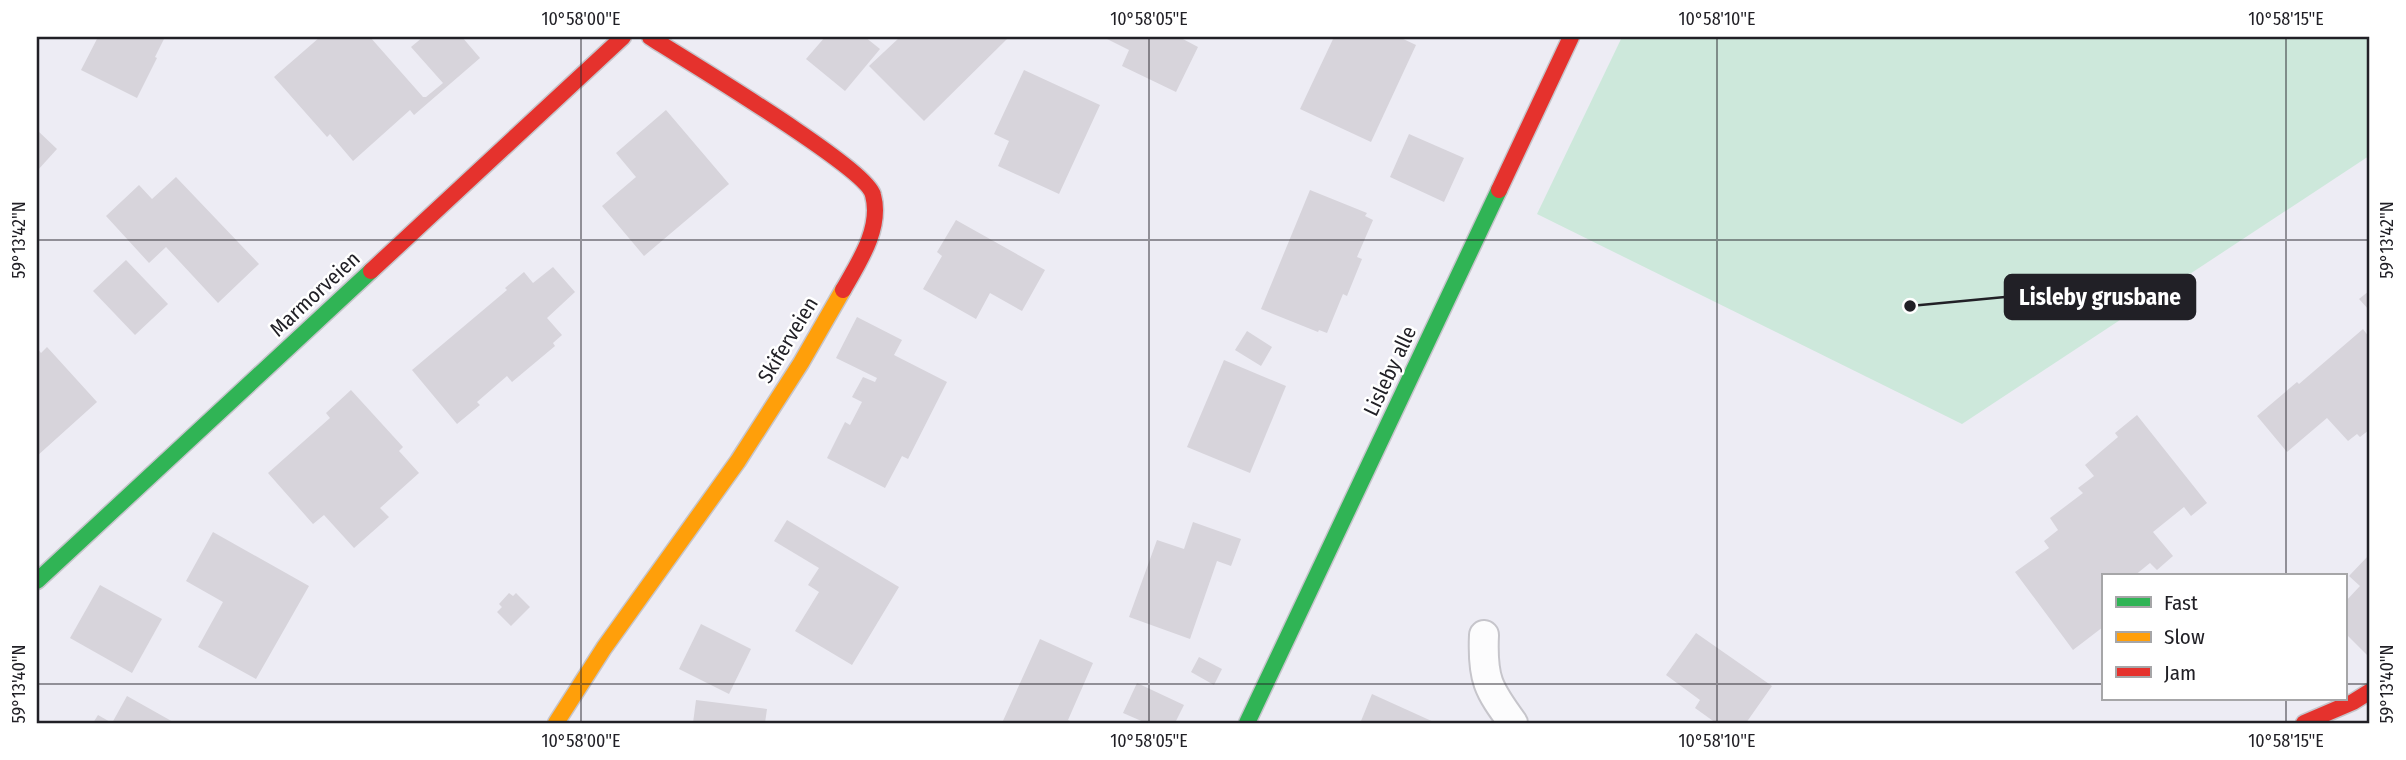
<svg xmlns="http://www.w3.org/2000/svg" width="2406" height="760" viewBox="0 0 2406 760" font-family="'Fira Sans Condensed',sans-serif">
<rect width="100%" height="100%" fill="#edecf4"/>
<path fill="#cde8db" d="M 1622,37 L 2369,37 L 2369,156 L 1962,424 L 1537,214 Z"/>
<g fill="#d7d4db">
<path d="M 98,37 L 165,37 L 155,57 L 157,58 L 137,98 L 81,70 Z"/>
<path d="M 320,37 L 370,37 L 423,97 L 426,97 L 443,83 L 411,47 L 423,37 L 462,37 L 480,58 L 414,115 L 410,110 L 353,161 L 330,134 L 327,137 L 274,77 Z"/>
<path d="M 825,37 L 865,37 L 880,49 L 845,91 L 806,59 Z"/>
<path d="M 900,37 L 1009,37 L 924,121 L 869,66 Z"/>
<path d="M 1103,37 L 1182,37 L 1181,38 L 1198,47 L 1176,92 L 1122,66 L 1129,50 Z"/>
<path d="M 1334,37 L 1399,37 L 1416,45 L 1371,142 L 1300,109 Z"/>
<path d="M 1024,70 L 1100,105 L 1059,194 L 998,166 L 1009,141 L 994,134 Z"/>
<path d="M 666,110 L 729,184 L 644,256 L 602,206 L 636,177 L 616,153 Z"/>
<path d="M 37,130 L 57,149 L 37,171 Z"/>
<path d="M 1409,134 L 1464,158 L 1444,202 L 1390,177 Z"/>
<path d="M 176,177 L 259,264 L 218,303 L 166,247 L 149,263 L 106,216 L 139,185 L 152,199 Z"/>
<path d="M 1310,190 L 1367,213 L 1365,216 L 1373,220 L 1357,257 L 1362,259 L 1347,296 L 1343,294 L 1327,333 L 1319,330 L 1318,332 L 1261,309 Z"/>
<path d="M 956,220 L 1045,270 L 1022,311 L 990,293 L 976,319 L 923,289 L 942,256 L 937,252 Z"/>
<path d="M 126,260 L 168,304 L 135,335 L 93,291 Z"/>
<path d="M 553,267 L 575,292 L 547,318 L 562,335 L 553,343 L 555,346 L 512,382 L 507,376 L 477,402 L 480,405 L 457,424 L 412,370 L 507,290 L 505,288 L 524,272 L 533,283 Z"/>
<path d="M 2369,291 L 2369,310 L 2359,299 Z"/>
<path d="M 857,317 L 902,340 L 894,355 L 947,382 L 908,459 L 902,456 L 885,488 L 827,458 L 845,422 L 850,425 L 862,402 L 852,397 L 863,377 L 875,382 L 877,378 L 836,358 Z"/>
<path d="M 2363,329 L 2369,337 L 2369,430 L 2360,437 L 2357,434 L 2348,441 L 2327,418 L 2287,452 L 2257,416 L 2297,382 L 2299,384 Z"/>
<path d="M 1247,331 L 1272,347 L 1261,366 L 1235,350 Z"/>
<path d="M 47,347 L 97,402 L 37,456 L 37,348 L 41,353 Z"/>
<path d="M 1224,360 L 1286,386 L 1250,473 L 1187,447 Z"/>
<path d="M 351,390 L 403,447 L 399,451 L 419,473 L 380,508 L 389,517 L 354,548 L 324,515 L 313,524 L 268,473 L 330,418 L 326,413 Z"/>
<path d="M 2137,415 L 2207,503 L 2191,516 L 2184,507 L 2153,532 L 2173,556 L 2157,570 L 2150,563 L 2134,576 L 2103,576 L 2103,627 L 2073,650 L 2015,572 L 2049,548 L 2044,541 L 2058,530 L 2050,518 L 2083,493 L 2078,488 L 2094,476 L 2085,465 L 2118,437 L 2115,433 Z"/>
<path d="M 787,520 L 899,587 L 852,665 L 795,631 L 819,592 L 808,585 L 819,568 L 774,541 Z"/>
<path d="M 1193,522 L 1241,539 L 1231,566 L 1217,561 L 1190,639 L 1129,617 L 1157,540 L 1184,549 Z"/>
<path d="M 213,532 L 309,586 L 256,679 L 198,647 L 223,602 L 186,581 Z"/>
<path d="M 2369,555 L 2369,657 L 2345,633 L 2345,602 L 2360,586 L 2349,576 Z"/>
<path d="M 100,585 L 162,619 L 132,673 L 70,638 Z"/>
<path d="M 509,593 L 513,596 L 516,593 L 530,607 L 511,626 L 497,612 L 502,607 L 499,604 Z"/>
<path d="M 701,624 L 751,649 L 729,694 L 679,669 Z"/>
<path d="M 1696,633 L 1772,686 L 1746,723 L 1716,723 L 1695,708 L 1700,700 L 1666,675 Z"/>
<path d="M 1040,639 L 1093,663 L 1068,720 L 1075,723 L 1002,723 Z"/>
<path d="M 1199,657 L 1222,669 L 1214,685 L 1191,672 Z"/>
<path d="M 1137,683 L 1184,705 L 1175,723 L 1146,723 L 1123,713 Z"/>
<path d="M 1372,694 L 1436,723 L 1365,723 L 1361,721 Z"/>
<path d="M 127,696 L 175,723 L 93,723 L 98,715 L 112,723 Z"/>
<path d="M 696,700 L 767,709 L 765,723 L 693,723 Z"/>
</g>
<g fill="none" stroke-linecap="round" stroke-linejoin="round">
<g stroke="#c6c5cb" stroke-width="32">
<path id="lane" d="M 1484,635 C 1482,679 1488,689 1513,723"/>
</g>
<g stroke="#c6c5cb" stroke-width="19">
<g id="fast">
<path d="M 37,581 L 371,271"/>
<path d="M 1247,723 L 1499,190"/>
</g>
</g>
<g stroke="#c6c5cb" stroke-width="19">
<path id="slow" d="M 556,723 L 604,648 L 738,461 L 801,363 L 843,290"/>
</g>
<g stroke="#c6c5cb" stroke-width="19">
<g id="jam">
<path d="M 650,37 C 684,59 867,168 873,195 C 882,228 859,262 843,290"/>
<path d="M 1499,190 L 1571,37"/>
<path d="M 371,271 L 623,37"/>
<path d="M 2304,723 L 2353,702 L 2369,692"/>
</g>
</g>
<use href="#lane" stroke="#fcfcfd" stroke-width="28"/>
<use href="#fast" stroke="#30b455" stroke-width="16"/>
<use href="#slow" stroke="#ff9f0a" stroke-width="16"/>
<use href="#jam" stroke="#e5322d" stroke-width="16"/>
</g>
<path fill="none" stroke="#212026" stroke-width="2" stroke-opacity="0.45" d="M 581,37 L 581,723M 1149,37 L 1149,723M 1717,37 L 1717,723M 2286,37 L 2286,576M 37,240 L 2369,240M 37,684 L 2103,684M 2345,684 L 2369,684M 2286,699 L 2286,723"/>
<g text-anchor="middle" stroke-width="5" stroke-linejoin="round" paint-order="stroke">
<g font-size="21" fill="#212026" stroke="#fff">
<text transform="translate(315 294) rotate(-43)" y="7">Marmorveien</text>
<text transform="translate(788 340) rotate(-59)" y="7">Skiferveien</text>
<text transform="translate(1390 371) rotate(-65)" y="7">Lisleby alle</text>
</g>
</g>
<path fill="none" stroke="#212026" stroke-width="2.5" d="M1910 306L2005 297"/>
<circle fill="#212026" stroke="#fff" stroke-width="2.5" cx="1910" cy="306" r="7"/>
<rect fill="#212026" stroke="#212026" stroke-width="2.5" x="2005" y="275" width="190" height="44" rx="7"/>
<g font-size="23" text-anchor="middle" font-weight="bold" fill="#fff">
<text x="2100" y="305">Lisleby grusbane</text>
</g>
<rect width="2406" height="760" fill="none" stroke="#ffffff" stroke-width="77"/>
<rect x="2102" y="574" width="245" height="126" fill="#ffffff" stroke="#a6a6a8" stroke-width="2"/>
<rect x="2116" y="597" width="35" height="10" fill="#30b455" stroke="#a6a6a8" stroke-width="2"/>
<text x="2164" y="610" font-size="21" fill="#212026">Fast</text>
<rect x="2116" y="632" width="35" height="10" fill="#ff9f0a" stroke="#a6a6a8" stroke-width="2"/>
<text x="2164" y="644" font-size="21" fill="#212026">Slow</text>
<rect x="2116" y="667" width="35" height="10" fill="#e5322d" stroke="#a6a6a8" stroke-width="2"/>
<text x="2164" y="680" font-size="21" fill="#212026">Jam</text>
<rect x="38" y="38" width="2330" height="684" fill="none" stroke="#212026" stroke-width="2.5"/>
<g font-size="18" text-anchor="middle" fill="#212026">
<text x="581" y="25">10°58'00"E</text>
<text x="1149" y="25">10°58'05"E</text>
<text x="1717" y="25">10°58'10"E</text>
<text x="2286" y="25">10°58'15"E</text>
<text transform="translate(19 240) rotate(-90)" y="6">59°13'42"N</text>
<text transform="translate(2387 240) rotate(-90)" y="6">59°13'42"N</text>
<text transform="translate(19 684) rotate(-90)" y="6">59°13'40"N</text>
<text transform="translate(2387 684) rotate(-90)" y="6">59°13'40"N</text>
<text x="581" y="747">10°58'00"E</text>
<text x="1149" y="747">10°58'05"E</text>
<text x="1717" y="747">10°58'10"E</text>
<text x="2286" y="747">10°58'15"E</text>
</g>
</svg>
